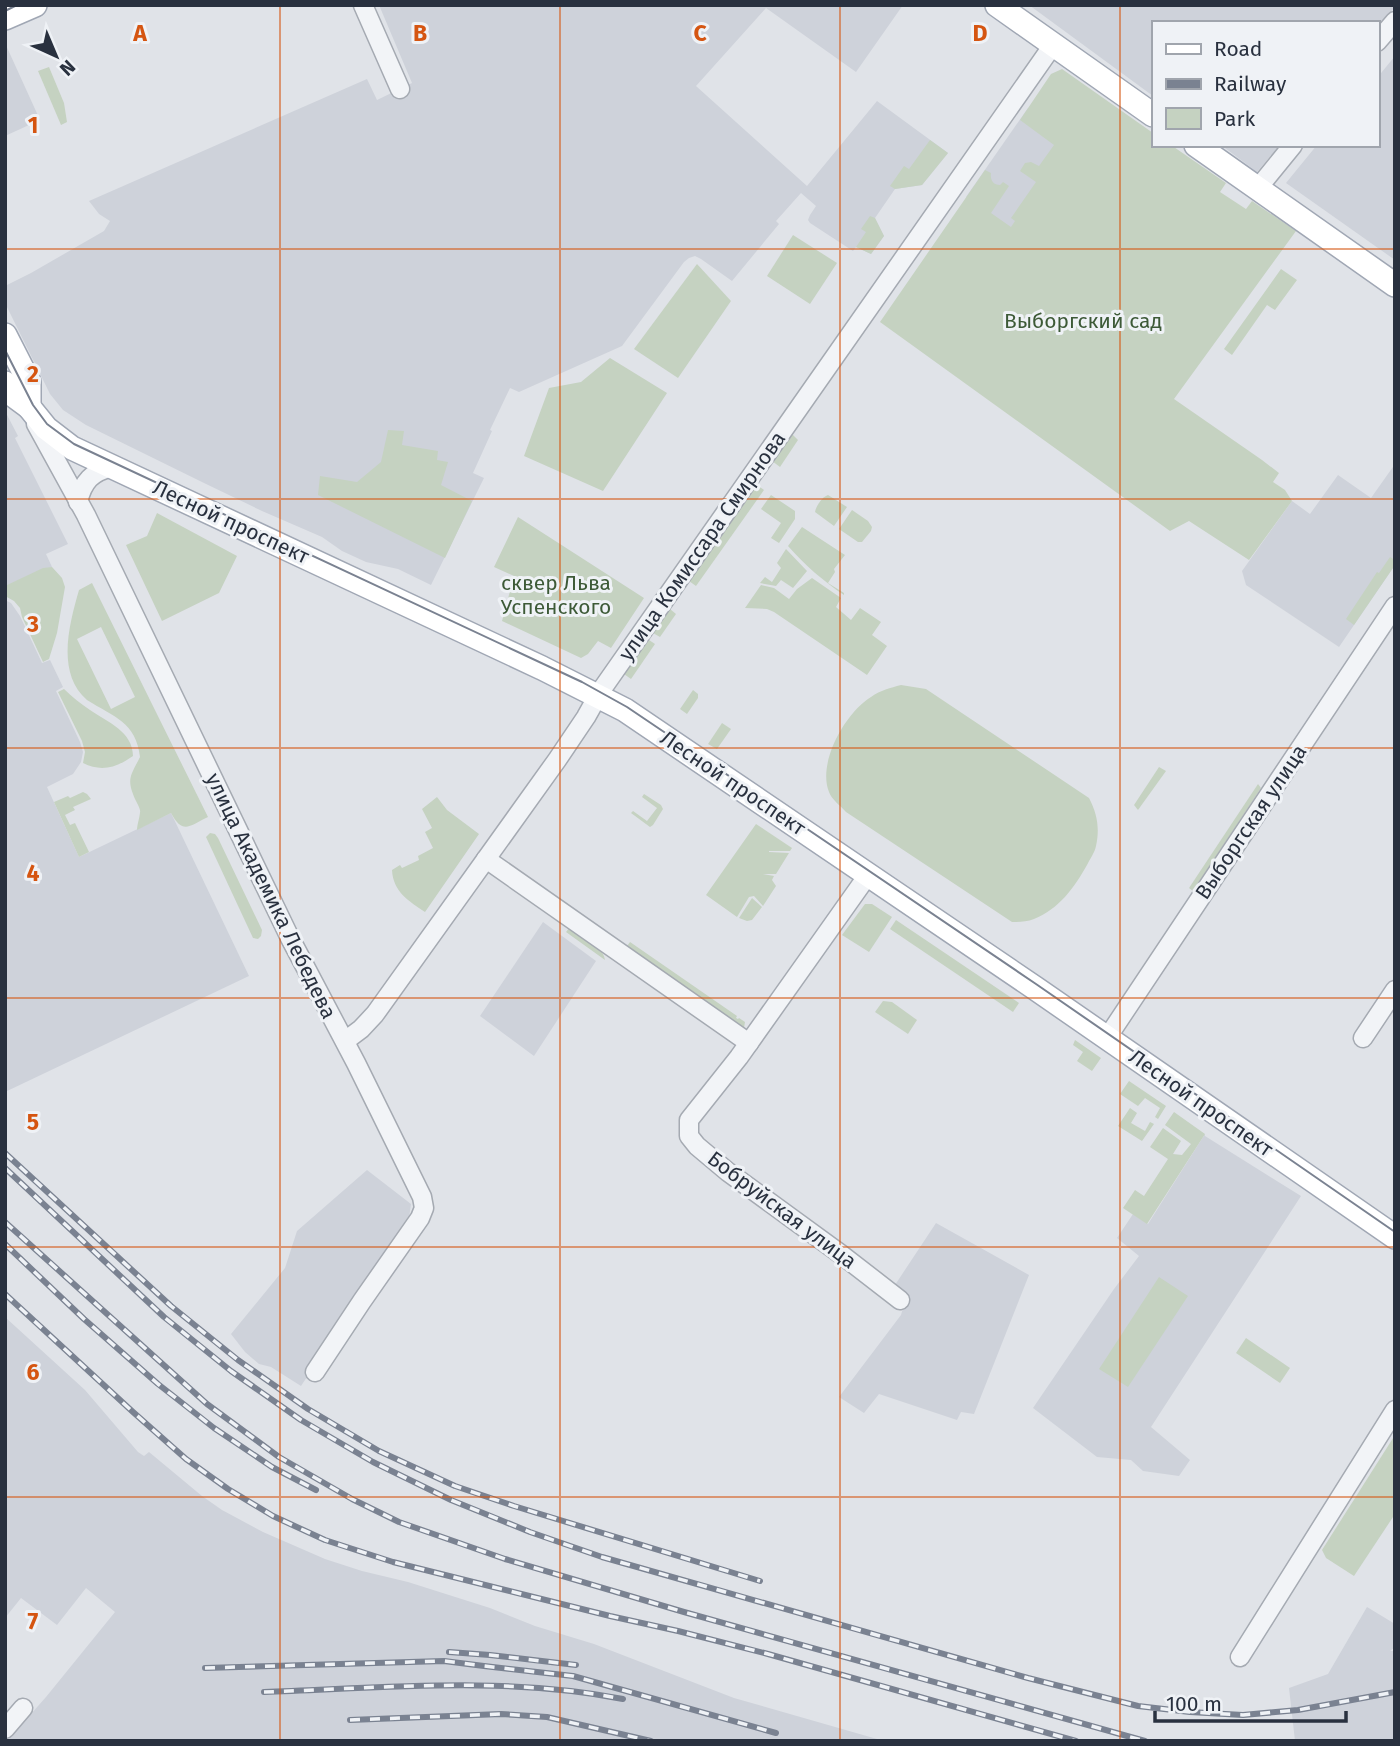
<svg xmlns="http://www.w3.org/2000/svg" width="1400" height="1746" viewBox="0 0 1400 1746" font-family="'Fira Sans',sans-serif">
<rect width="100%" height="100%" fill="#e0e3e8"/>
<g fill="#ced2da">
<path d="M 379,5 L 903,5 L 856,72 L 766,8 L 696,86 L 807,186 L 877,101 L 948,153 L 922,185 L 895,189 L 875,218 L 884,236 L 871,254 L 856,247 L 853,251 L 810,223 L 808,220 L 810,215 L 816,206 L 801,193 L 776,221 L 779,224 L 732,281 L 701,259 L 695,256 L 689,258 L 684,262 L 622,346 L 519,392 L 510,388 L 490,430 L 492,431 L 473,473 L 484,478 L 431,585 L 398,569 L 366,562 L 342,551 L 322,537 L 262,511 L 204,483 L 86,425 L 63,410 L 50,394 L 5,303 L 5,286 L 31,273 L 104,231 L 110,221 L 99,214 L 89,201 L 367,79 L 377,100 L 412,83 Z"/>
<path d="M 1029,5 L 1395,5 L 1395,7 L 1377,28 L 1377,23 L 1153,23 L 1153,96 Z"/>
<path d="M 5,43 L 40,120 L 5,136 Z"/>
<path d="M 1395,56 L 1395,260 L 1286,183 L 1317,145 L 1377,145 L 1377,78 Z"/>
<path d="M 1028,108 L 1074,141 L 1016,232 L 966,197 Z"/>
<path d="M 1221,145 L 1280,145 L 1257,172 Z"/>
<path d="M 5,411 L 18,436 L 15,438 L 68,544 L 46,554 L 52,567 L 5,588 Z"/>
<path d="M 1395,464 L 1395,555 L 1393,558 L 1395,560 L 1395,565 L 1339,647 L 1246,585 L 1242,571 L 1292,501 L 1310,514 L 1338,475 L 1371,498 Z"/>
<path d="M 5,600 L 11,603 L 20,616 L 42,663 L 50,660 L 63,687 L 56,691 L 80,742 L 83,752 L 81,762 L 73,774 L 47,787 L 79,857 L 171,813 L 249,976 L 5,1092 Z"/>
<path d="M 543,922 L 596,961 L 534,1056 L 480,1016 Z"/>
<path d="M 1205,1134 L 1205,1136 L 1301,1196 L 1151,1427 L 1190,1460 L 1179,1476 L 1143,1471 L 1131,1460 L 1097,1457 L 1033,1408 L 1114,1289 L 1139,1256 L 1117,1238 L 1133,1214 L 1148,1224 Z"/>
<path d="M 367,1170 L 411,1204 L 408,1225 L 301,1386 L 271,1367 L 259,1364 L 245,1352 L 231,1334 L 285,1268 L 297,1231 Z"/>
<path d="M 936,1223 L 1029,1275 L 974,1414 L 961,1412 L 957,1420 L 879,1394 L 864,1413 L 839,1397 L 901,1315 L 906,1298 L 893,1288 Z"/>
<path d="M 5,1317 L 85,1390 L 138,1452 L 144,1456 L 149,1452 L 202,1496 L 222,1510 L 263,1532 L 325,1559 L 362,1571 L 408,1582 L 490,1608 L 535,1626 L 594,1644 L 734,1698 L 884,1741 L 7,1741 L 46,1697 L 115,1612 L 86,1588 L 57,1625 L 21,1598 L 5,1618 Z"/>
<path d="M 1367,1607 L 1395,1624 L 1395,1647 L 1390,1651 L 1395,1651 L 1395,1741 L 1295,1741 L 1289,1688 L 1328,1674 Z"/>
</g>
<g fill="#c5d2c1" fill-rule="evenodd">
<path d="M 49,67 L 64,103 L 67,122 L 61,125 L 38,71 Z"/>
<path d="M 1062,69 L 1153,133 L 1153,145 L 1171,145 L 1226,183 L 1220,192 L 1246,209 L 1252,201 L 1296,231 L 1174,399 L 1262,460 L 1279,473 L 1273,482 L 1285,490 L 1292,501 L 1249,560 L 1189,521 L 1170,531 L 880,322 L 985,170 L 991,173 C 990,180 993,185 1000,185 L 1003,182 L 1009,186 L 991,213 L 1011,227 L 1015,221 L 1011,218 L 1036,182 L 1020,171 L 1025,163 L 1031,162 L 1039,166 L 1054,145 L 1020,120 L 1051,74 Z"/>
<path d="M 930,140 L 948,153 L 922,185 L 895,189 L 890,186 L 904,166 L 909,169 Z"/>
<path d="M 870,216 L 875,218 L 884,236 L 871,254 L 856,247 L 866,232 L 861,229 Z"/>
<path d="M 793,235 L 837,263 L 810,304 L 767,276 Z"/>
<path d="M 697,264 L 731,301 L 678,378 L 634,349 Z"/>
<path d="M 1281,269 L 1297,280 L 1275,310 L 1267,305 L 1232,355 L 1224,349 Z"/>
<path d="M 610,358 L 667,393 L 603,491 L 524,456 L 549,388 L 581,382 Z"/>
<path d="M 388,430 L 404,431 L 402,445 L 438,451 L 437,460 L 448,462 L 441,485 L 472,501 L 445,558 L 318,495 L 320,476 L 357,482 L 381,462 Z"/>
<path d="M 792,434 L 798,440 L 780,467 L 772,461 Z"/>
<path d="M 757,485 L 764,490 L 696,586 L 689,581 Z"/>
<path d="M 771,495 L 795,511 L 795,519 L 779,543 L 771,538 L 781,523 L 761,509 Z"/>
<path d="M 828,495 L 847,507 L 834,526 L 815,512 C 816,506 822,497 828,495 Z"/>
<path d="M 852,510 L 868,521 L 872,527 L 871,531 L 862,542 L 858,542 L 839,529 Z"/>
<path d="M 157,513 L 237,556 L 219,593 L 162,621 L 126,545 L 147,536 Z"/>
<path d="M 518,517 L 644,598 L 611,648 L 598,641 L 588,654 L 581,658 L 502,621 L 514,576 L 494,567 Z"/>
<path d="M 802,527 L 845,555 L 834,569 L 835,572 L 828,583 L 844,593 L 844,595 C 823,581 805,565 788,546 Z"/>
<path d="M 786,549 L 807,571 L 793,588 L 781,580 L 776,586 L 760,583 L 765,577 L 772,582 L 781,568 L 777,563 Z"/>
<path d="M 1390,557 L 1395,560 L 1395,565 L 1354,625 L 1346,619 L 1377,572 L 1379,573 Z"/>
<path d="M 52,567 L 62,578 L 65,587 L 57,633 L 49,659 L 43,662 L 22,617 L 20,608 L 14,601 L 5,596 L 5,586 L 43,568 Z"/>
<path d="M 812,578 L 841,598 L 836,607 L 851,620 L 860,608 L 881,622 L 872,635 L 887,646 L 867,675 L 774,612 L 767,609 L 745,608 L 761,585 L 774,588 L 789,599 L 797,589 Z"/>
<path d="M 92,583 L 208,817 C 189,826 183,835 171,813 L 137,830 C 137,825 140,816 140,812 C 141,810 137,803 136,801 C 126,779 130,777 140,757 C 136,722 114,717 87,700 C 56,673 69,625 79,590 ZM 101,627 L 135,697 L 111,709 L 77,639 Z"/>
<path d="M 670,609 L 676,614 L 660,637 L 653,633 Z"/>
<path d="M 649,640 L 655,644 L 631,679 L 624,674 Z"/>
<path d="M 901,685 L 926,689 L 1089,798 C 1097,813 1100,828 1096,846 C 1095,852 1090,859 1087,865 C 1074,888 1059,909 1034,919 C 1027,922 1019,922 1012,922 L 846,812 C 841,806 831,799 829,792 C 817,762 846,712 871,697 C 881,690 890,688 901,685 Z"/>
<path d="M 64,689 C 72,697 81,704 90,710 C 108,722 133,732 133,756 C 116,768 101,772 83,763 L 85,752 L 82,741 L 58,692 Z"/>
<path d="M 693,690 L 698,694 L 698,698 L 687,714 L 680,709 Z"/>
<path d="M 722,723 L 731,729 L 717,749 L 708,744 Z"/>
<path d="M 1159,767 L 1166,771 L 1138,810 L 1134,805 Z"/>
<path d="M 1258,784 L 1261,788 L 1193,891 L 1189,888 Z"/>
<path d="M 83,792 L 87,794 L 91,799 L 73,807 L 75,810 L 65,815 L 70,825 L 75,823 L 89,852 L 79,857 L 54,802 L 68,796 L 70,798 Z"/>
<path d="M 644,794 L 661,805 L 663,809 L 653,825 L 650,827 L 631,813 L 633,811 L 647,821 L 657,808 L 642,797 Z"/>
<path d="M 437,797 L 447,810 L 479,834 L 425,912 C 409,901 393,892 392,870 L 400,865 L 402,868 L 419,860 L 418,856 L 433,848 L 425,832 L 432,828 L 422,809 Z"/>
<path d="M 756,824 L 792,848 L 790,851 L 769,851 L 769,852 L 789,853 L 776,874 L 763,874 L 774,876 L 772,880 L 776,886 L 763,906 L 754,896 L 749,897 L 737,917 L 706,895 Z"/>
<path d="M 210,833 L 215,834 L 218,838 L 262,930 L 261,936 L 258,939 L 253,938 L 206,837 Z"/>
<path d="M 752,898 L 762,907 L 752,920 L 747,921 L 739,918 Z"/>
<path d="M 865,904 L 872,904 L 892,917 L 869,952 L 842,935 Z"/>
<path d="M 896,920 L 1019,1003 L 1013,1012 L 890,929 Z"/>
<path d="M 570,927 C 582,936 603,945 605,960 L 566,932 Z"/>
<path d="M 630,942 L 737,1016 L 736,1018 L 738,1019 L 739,1018 L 745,1022 L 744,1028 L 741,1027 L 625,949 Z"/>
<path d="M 883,1001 L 892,1002 L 917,1020 L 908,1034 L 875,1012 Z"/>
<path d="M 1075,1040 L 1101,1058 L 1092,1071 L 1077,1061 L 1083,1052 L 1073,1045 Z"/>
<path d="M 1129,1081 L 1166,1106 L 1158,1119 L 1155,1117 L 1160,1108 L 1145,1098 L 1138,1106 L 1120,1094 Z"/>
<path d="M 1130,1108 L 1137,1113 L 1131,1123 L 1145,1131 L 1150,1122 L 1154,1124 L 1142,1141 L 1118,1126 Z"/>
<path d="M 1174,1112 L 1205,1134 L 1147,1224 L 1123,1208 L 1135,1190 L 1144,1196 L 1168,1159 L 1150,1147 L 1163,1128 L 1181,1141 L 1173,1154 L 1182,1155 L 1191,1144 L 1165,1125 Z"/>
<path d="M 1159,1277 L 1188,1296 L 1128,1387 L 1099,1369 Z"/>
<path d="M 1246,1338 L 1290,1368 L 1280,1383 L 1236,1353 Z"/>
<path d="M 1395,1435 L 1395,1514 L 1354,1576 L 1326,1558 L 1322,1550 Z"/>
</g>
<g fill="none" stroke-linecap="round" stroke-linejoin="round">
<g stroke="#a5aab2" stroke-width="21">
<g id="minor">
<path d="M 363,5 L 400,89"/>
<path d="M 1377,42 L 1395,21"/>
<path d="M 1258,188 L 1293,145"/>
<path d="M 36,424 L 86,515 L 290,938 L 356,1063 L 422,1197 L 424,1208 L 420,1218 L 362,1301 L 315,1372"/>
<path d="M 78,502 C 83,481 92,472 112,467"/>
<path d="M 486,859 L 749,1043"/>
<path d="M 868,875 L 739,1057 L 689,1120 L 689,1136 L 697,1146 L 728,1172 L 842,1255 L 900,1300"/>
<path d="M 1107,1038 L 1395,606"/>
<path d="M 1363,1038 L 1395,990"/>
<path d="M 345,1041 L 361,1029 L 375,1014 L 557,760 L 586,717 L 600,692 L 1053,45"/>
<path d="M 1240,1657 L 1395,1410"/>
<path d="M 5,1729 L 23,1708"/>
</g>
</g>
<g stroke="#a0a7b4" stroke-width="26">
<g id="major">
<path d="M 997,5 L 1153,115"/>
<path d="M 5,18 L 35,5"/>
<path d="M 1196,145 L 1395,285"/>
<path d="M 5,335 L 29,382 L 29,407"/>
<path d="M 5,383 L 10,393 L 29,407 L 46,428 L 72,448 L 542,668 L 625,710 L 1035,988 L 1395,1237"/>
</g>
</g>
<use href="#minor" stroke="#f2f4f7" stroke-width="18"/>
<use href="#major" stroke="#fff" stroke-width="23"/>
<g stroke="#7a8291" stroke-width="2">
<path d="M 5,11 L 17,5"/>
<path d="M 5,350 L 33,405 L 47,424 L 74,444 L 582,682 L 627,707 L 670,736 L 1036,984 L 1395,1232"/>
</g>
<g stroke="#7a8291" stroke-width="6">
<g id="rail">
<path d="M 5,1153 L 171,1306 L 238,1360 L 308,1409 L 379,1451 L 455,1486 L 514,1506 L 760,1581"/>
<path d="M 5,1168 L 164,1317 L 231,1371 L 301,1420 L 373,1462 L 451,1500 L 530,1532 L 602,1557 L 1028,1678 L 1138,1706 L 1190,1712 L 1243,1715 L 1298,1710 L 1395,1692"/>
<path d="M 5,1222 L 207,1404 L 279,1457 L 352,1499 L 399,1522 L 505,1559 L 684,1612 L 1145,1741"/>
<path d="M 5,1244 L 84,1319 L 158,1384 L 214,1428 L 272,1467 L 316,1490"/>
<path d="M 5,1294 L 133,1412 L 186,1459 L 228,1489 L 273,1516 L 325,1540 L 393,1562 L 610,1616 L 678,1631 L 768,1654 L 1076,1741"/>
<path d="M 449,1652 L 490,1655 L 576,1665"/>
<path d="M 205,1668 L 444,1661 L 484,1666 L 573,1676 L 776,1733"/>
<path d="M 264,1692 C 383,1688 505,1676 623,1699"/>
<path d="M 350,1720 L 501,1714 L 547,1717 L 651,1741"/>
</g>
</g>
<use href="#rail" stroke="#eff2f6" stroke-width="3.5" stroke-dasharray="10" stroke-linecap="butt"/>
</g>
<path fill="none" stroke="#d55511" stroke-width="2" stroke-opacity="0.55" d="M 280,5 L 280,1741M 560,5 L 560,1741M 840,5 L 840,1741M 1120,5 L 1120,1741M 5,249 L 1395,249M 5,499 L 1395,499M 5,748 L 1395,748M 5,998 L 1395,998M 5,1247 L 1395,1247M 5,1497 L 1395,1497"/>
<g text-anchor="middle" stroke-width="6" stroke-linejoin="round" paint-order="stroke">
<g font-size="21" fill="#3d5a37" stroke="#eff2f6">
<text x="1083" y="328">Выборгский сад</text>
<text x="556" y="590">сквер Льва<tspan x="556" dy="24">Успенского</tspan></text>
</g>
<g font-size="21" fill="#29313f" stroke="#eff2f6">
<text transform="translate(231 522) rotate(25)" y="7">Лесной проспект</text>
<text transform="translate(702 546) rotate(-55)" y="7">улица Комиссара Смирнова</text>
<text transform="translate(733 783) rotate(34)" y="7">Лесной проспект</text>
<text transform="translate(1251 822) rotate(-56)" y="7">Выборгская улица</text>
<text transform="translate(271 896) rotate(64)" y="7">улица Академика Лебедева</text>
<text transform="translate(1201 1103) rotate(35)" y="7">Лесной проспект</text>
<text transform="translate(782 1210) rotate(37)" y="7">Бобруйская улица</text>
</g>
</g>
<g font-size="23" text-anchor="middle" font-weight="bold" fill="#d55511" stroke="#eff2f6" stroke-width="6" stroke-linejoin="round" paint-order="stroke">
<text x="140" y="41">A</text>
<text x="420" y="41">B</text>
<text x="700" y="41">C</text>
<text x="980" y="41">D</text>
<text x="33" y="133">1</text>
<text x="33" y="382">2</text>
<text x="33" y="632">3</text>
<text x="33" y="881">4</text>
<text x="33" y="1130">5</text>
<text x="33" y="1380">6</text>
<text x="33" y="1629">7</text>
</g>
<rect width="1400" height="1746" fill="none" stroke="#29313f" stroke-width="14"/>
<rect x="1152" y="21" width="228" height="126" fill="#eff2f6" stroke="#a0a5ad" stroke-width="2"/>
<rect x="1166" y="44" width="35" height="10" fill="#ffffff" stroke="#a0a5ad" stroke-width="2"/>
<text x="1214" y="56" font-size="21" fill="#29313f">Road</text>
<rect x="1166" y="79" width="35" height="10" fill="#7a8291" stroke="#a0a5ad" stroke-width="2"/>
<text x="1214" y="91" font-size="21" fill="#29313f">Railway</text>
<rect x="1166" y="108" width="35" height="21" fill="#c5d2c1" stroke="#a0a5ad" stroke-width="2"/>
<text x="1214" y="126" font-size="21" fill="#29313f">Park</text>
<g transform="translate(56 56) rotate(136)" stroke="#eff2f6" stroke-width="5" paint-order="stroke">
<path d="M0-5L12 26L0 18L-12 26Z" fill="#29313f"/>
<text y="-10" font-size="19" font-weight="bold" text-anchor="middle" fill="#29313f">N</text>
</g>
<path d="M1155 1711v10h191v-10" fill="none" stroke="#29313f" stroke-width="3.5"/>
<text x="1166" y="1711" font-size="21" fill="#29313f" stroke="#eff2f6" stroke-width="5" paint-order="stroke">100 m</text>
</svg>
